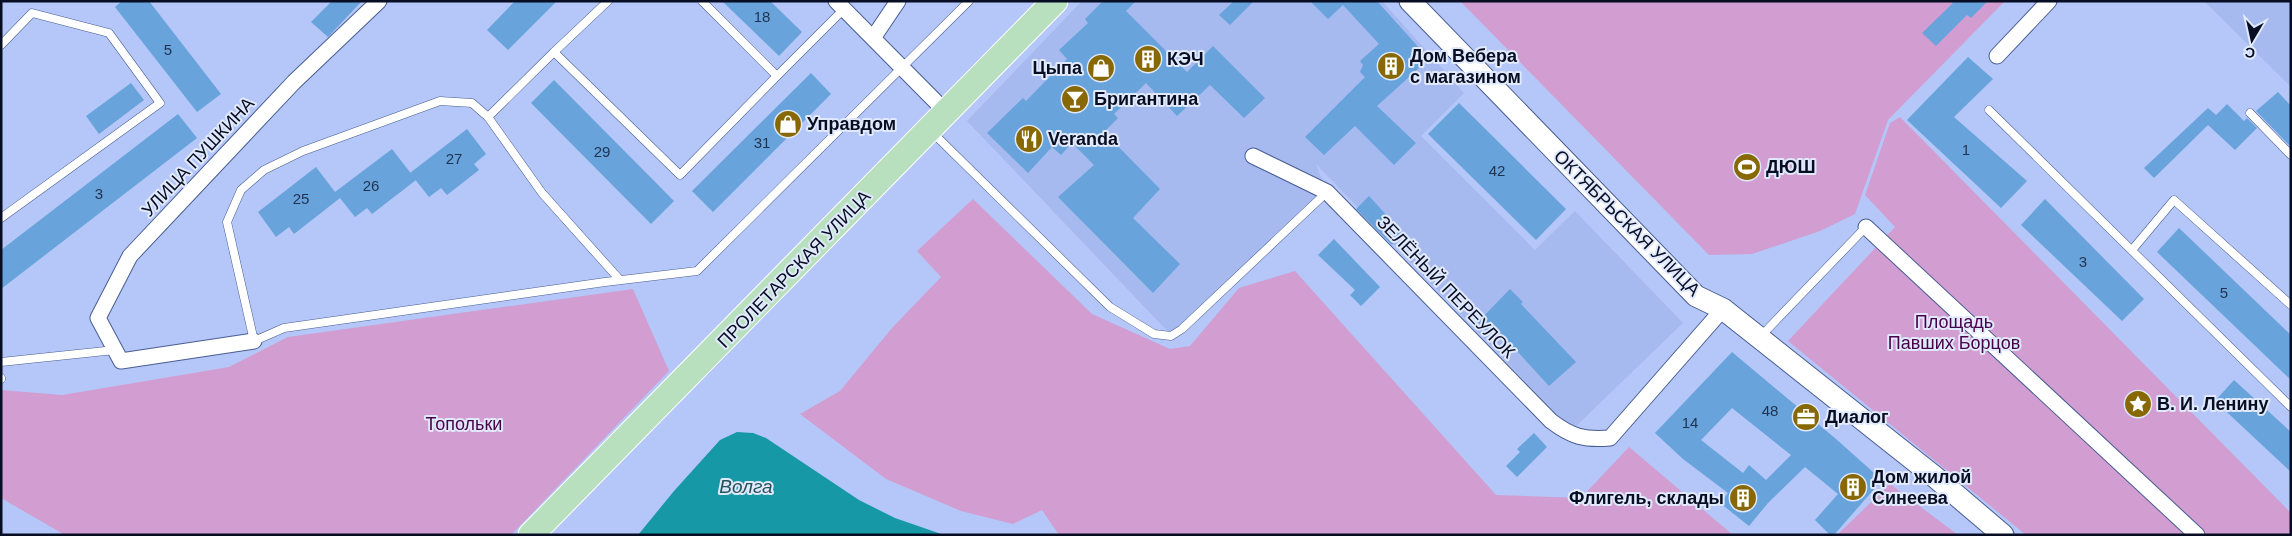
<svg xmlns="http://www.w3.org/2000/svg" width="2292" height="536" viewBox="0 0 2292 536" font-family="Arial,sans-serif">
<rect width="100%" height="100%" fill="#b4c7f8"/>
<g fill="#a6baf0">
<path d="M 1082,1 L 1382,1 L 1464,93 L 1421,136 L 1535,250 L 1575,211 L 1683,323 L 1572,430 L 1316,164 L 1327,192 L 1174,338 L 967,121 Z"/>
<path d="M 2204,1 L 2291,1 L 2291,87 Z"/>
</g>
<g fill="#d29dd0">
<path d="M 1460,1 L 2005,1 L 1888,120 L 1855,214 L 1820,231 L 1752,254 L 1709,255 Z"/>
<path d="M 1900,117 L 2291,513 L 2291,535 L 2026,535 L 1788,341 L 1895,227 L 1865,195 L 1890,123 Z"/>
<path d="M 973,199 L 1092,314 L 1170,349 L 1190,346 L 1239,288 L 1295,271 L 1496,495 L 1581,498 L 1629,447 L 1733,535 L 1059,535 L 1042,510 L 1013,524 L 961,511 L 886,479 L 800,414 L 840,391 L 892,328 L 941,277 L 917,251 Z"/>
<path d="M 633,289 L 669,371 L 511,535 L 65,535 L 1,498 L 1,390 L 62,395 L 229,367 L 288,337 Z"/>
<path d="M 1890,484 L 1958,535 L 1837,535 Z"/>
</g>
<path fill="#1698a7" d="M 737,432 L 753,433 L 766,438 L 859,500 L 895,518 L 944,535 L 638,535 L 674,491 L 720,440 Z"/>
<g fill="#68a3db" fill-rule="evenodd">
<path d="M 122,1 L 149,1 L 221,94 L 197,112 L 115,7 Z"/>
<path d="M 332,1 L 362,1 L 328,37 L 311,22 Z"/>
<path d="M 515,1 L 557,1 L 508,50 L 487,30 Z"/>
<path d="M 722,1 L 770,1 L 802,32 L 779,56 Z"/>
<path d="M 1103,1 L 1136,1 L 1126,11 L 1187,72 L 1213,46 L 1265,98 L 1244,118 L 1210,85 L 1177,116 L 1146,83 L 1114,114 L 1118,118 L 1104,132 L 1160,189 L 1133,218 L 1180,264 L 1153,293 L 1058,197 L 1094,165 L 1072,143 L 1061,155 L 1052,147 L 1028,173 L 987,133 L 1023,98 L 1026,101 L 1067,59 L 1059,50 L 1088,23 L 1085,19 Z"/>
<path d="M 1234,1 L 1254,1 L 1230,25 L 1219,15 Z"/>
<path d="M 1310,1 L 1377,1 L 1429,59 L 1377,106 L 1416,143 L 1394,165 L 1355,126 L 1324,155 L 1305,137 L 1365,77 L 1360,72 L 1363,65 L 1360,61 L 1379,44 L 1343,5 L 1328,19 Z"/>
<path d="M 1950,1 L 1988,1 L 1971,18 L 1967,15 L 1936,46 L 1922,33 L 1953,3 Z"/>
<path d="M 1968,57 L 1993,79 L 1954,117 L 2027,181 L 2001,208 L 1907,120 Z"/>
<path d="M 811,73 L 831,94 L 713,212 L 692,191 Z"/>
<path d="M 554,80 L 674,201 L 651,224 L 531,103 Z"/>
<path d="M 131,83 L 144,100 L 99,134 L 86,116 Z"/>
<path d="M 2278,92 L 2291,106 L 2291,147 L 2256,111 Z"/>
<path d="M 1459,103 L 1566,209 L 1536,240 L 1428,134 Z"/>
<path d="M 2227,104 L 2244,121 L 2247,118 L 2257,128 L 2235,150 L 2208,125 L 2154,178 L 2144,168 L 2208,108 L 2216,115 Z"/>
<path d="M 178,114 L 197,138 L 1,289 L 1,250 Z"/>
<path d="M 467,129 L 486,154 L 474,164 L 479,170 L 447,195 L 441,188 L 429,197 L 410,173 Z"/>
<path d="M 392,149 L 416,180 L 372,214 L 367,208 L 355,217 L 340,198 L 294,234 L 289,227 L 276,237 L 258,212 L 316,167 L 335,192 Z"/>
<path d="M 1369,196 L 1390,219 L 1388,221 L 1401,233 L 1392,245 L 1356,209 Z"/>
<path d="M 2045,199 L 2144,299 L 2122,321 L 2021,225 Z"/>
<path d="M 2179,228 L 2291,335 L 2291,380 L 2157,252 Z"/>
<path d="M 1334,239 L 1380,287 L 1361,306 L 1350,295 L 1355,290 L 1318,255 Z"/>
<path d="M 1510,289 L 1523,302 L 1521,304 L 1576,362 L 1549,386 L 1496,328 L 1490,334 L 1478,322 Z"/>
<path d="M 1732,352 L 1836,439 L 1882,480 L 1834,535 L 1830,535 L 1815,520 L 1838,494 L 1805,467 L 1768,503 L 1749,526 L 1720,503 L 1728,493 L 1683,459 L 1655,433 ZM 1732,408 L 1791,455 L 1766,480 L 1749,465 L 1743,473 L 1701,440 Z"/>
<path d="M 2234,380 L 2291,432 L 2291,472 L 2215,401 Z"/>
<path d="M 1534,433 L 1547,447 L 1517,477 L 1506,466 L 1520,452 L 1517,449 Z"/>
</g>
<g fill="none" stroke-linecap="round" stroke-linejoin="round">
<g stroke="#495d93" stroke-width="9">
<g id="lane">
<path d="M 702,1 L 777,76 L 844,9"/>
<path d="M 1,45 L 32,13 L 109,33 L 160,103 L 1,218"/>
<path d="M 554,52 L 608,1"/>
<path d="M 1989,110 L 2291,407"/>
<path d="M 2250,113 L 2291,155"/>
<path d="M 488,117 L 472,103 L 440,101 L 303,151 L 264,170 L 241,190 L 227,222 L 254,341 L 284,328 L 605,282 L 697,271 L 969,1"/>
<path d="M 932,132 L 1110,307 L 1154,334 L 1171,336 L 1182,329 L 1327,192"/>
<path d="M 2132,250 L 2174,200 L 2291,305"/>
<path d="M 620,280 L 542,193 L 488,117 L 554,52 L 680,175 L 777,76"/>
<path d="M 1760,337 L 1866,227"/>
<path d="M 1,362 L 115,350"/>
<path d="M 1,378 L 1,379"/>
</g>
</g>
<g stroke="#495d93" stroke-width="17">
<g id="street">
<path d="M 836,1 L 947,113"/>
<path d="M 873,38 L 898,1"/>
<path d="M 1997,56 L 2049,1"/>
<path d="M 1253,156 L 1327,192 L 1551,421 C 1572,437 1584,440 1610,438 L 1723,309"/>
<path d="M 1866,227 L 2197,535"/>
<path d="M 254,341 L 121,361 L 98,318 L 130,256 L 294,82 L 379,1"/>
</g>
</g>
<g stroke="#495d93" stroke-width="23">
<path id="secondary" d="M 1410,1 L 1696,296 L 1723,309 L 1935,477 L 2003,535"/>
</g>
<g stroke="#fff" stroke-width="27">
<path id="primary" d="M 531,535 L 1055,1"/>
</g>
<use href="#lane" stroke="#fff" stroke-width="8"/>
<use href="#street" stroke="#fff" stroke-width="15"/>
<use href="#secondary" stroke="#fff" stroke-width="21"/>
<use href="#primary" stroke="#b9e0be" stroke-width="25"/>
</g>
<defs>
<g id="building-disc" transform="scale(1.4375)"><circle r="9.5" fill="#876803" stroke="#e1e9fc"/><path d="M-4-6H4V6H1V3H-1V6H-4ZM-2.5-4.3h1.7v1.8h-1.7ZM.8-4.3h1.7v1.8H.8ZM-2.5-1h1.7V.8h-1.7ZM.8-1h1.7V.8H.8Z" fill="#fff"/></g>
<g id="shop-disc" transform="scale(1.4375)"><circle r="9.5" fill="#876803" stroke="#e1e9fc"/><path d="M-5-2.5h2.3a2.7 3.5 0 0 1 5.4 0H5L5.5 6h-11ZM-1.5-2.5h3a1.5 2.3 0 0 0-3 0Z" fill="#fff"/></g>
<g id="bar-disc" transform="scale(1.4375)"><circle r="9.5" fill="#876803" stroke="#e1e9fc"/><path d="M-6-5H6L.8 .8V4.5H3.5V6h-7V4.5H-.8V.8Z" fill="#fff"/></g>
<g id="restaurant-disc" transform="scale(1.4375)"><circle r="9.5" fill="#876803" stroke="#e1e9fc"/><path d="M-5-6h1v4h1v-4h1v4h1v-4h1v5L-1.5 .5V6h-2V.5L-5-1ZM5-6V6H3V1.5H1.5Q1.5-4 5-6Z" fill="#fff"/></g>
<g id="stadium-disc" transform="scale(1.4375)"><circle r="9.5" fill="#876803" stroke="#e1e9fc"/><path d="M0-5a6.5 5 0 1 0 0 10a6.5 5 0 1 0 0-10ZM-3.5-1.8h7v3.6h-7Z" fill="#fff"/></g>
<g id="sight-disc" transform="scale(1.4375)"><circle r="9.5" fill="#876803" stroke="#e1e9fc"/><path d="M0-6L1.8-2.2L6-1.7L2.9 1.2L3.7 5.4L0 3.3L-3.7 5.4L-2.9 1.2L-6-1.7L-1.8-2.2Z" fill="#fff"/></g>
<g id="office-disc" transform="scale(1.4375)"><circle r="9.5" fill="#876803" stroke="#e1e9fc"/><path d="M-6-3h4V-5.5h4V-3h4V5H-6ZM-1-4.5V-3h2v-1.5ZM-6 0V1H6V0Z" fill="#fff"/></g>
</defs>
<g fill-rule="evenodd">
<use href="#building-disc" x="1148" y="59"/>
<use href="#building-disc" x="1391" y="66"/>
<use href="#shop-disc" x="1101" y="68"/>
<use href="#bar-disc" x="1075" y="99"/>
<use href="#shop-disc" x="788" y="124"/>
<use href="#restaurant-disc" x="1029" y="139"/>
<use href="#stadium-disc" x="1747" y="167"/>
<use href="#sight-disc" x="2138" y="404"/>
<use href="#office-disc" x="1806" y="417"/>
<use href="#building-disc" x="1853" y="487"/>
<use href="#building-disc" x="1743" y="498"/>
</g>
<g text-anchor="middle" stroke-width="4" stroke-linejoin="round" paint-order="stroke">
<g font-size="15" fill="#1f3250">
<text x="762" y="22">18</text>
<text x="168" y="55">5</text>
<text x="762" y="148">31</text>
<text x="1966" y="155">1</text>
<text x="602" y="157">29</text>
<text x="454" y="164">27</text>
<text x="1497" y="176">42</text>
<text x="371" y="191">26</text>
<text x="99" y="199">3</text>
<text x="301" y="204">25</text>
<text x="2083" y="267">3</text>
<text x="2224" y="298">5</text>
<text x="1770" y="416">48</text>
<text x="1690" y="428">14</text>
</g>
<g font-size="18" font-weight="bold" fill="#070d22" stroke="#e1e9fc" text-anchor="start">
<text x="1410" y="62">Дом Вебера<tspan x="1410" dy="21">с магазином</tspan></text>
<text x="1167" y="65">КЭЧ</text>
<text x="1082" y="74" text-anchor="end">Цыпа</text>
<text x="1094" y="105">Бригантина</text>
<text x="807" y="130">Управдом</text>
<text x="1048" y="145">Veranda</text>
<text x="1766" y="173">ДЮШ</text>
<text x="2157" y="410">В. И. Ленину</text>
<text x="1825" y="423">Диалог</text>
<text x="1872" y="483">Дом жилой<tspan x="1872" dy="21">Синеева</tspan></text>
<text x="1724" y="504" text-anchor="end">Флигель, склады</text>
</g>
<g font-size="18" fill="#070d22" stroke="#e1e9fc">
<text transform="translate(198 157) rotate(-47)" y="6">УЛИЦА ПУШКИНА</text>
<text transform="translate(1627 223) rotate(45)" y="6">ОКТЯБРЬСКАЯ УЛИЦА</text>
<text transform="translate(794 269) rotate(-46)" y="6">ПРОЛЕТАРСКАЯ УЛИЦА</text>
<text transform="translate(1446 287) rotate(46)" y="6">ЗЕЛЁНЫЙ ПЕРЕУЛОК</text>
</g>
<g font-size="18" fill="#49004a" stroke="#e1e9fc">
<text x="1954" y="328">Площадь<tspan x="1954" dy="21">Павших Борцов</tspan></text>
<text x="464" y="430">Топольки</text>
</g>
<g font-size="19" font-style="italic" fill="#24545b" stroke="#e1e9fc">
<text x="746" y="493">Волга</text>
</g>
</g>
<rect width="2292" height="536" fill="none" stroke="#070d22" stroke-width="5"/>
<g transform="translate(2252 40) rotate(189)" stroke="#e1e9fc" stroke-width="4" paint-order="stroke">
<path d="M0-4L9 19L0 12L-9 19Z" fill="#070d22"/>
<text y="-8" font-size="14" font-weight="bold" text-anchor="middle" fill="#070d22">С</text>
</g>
</svg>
